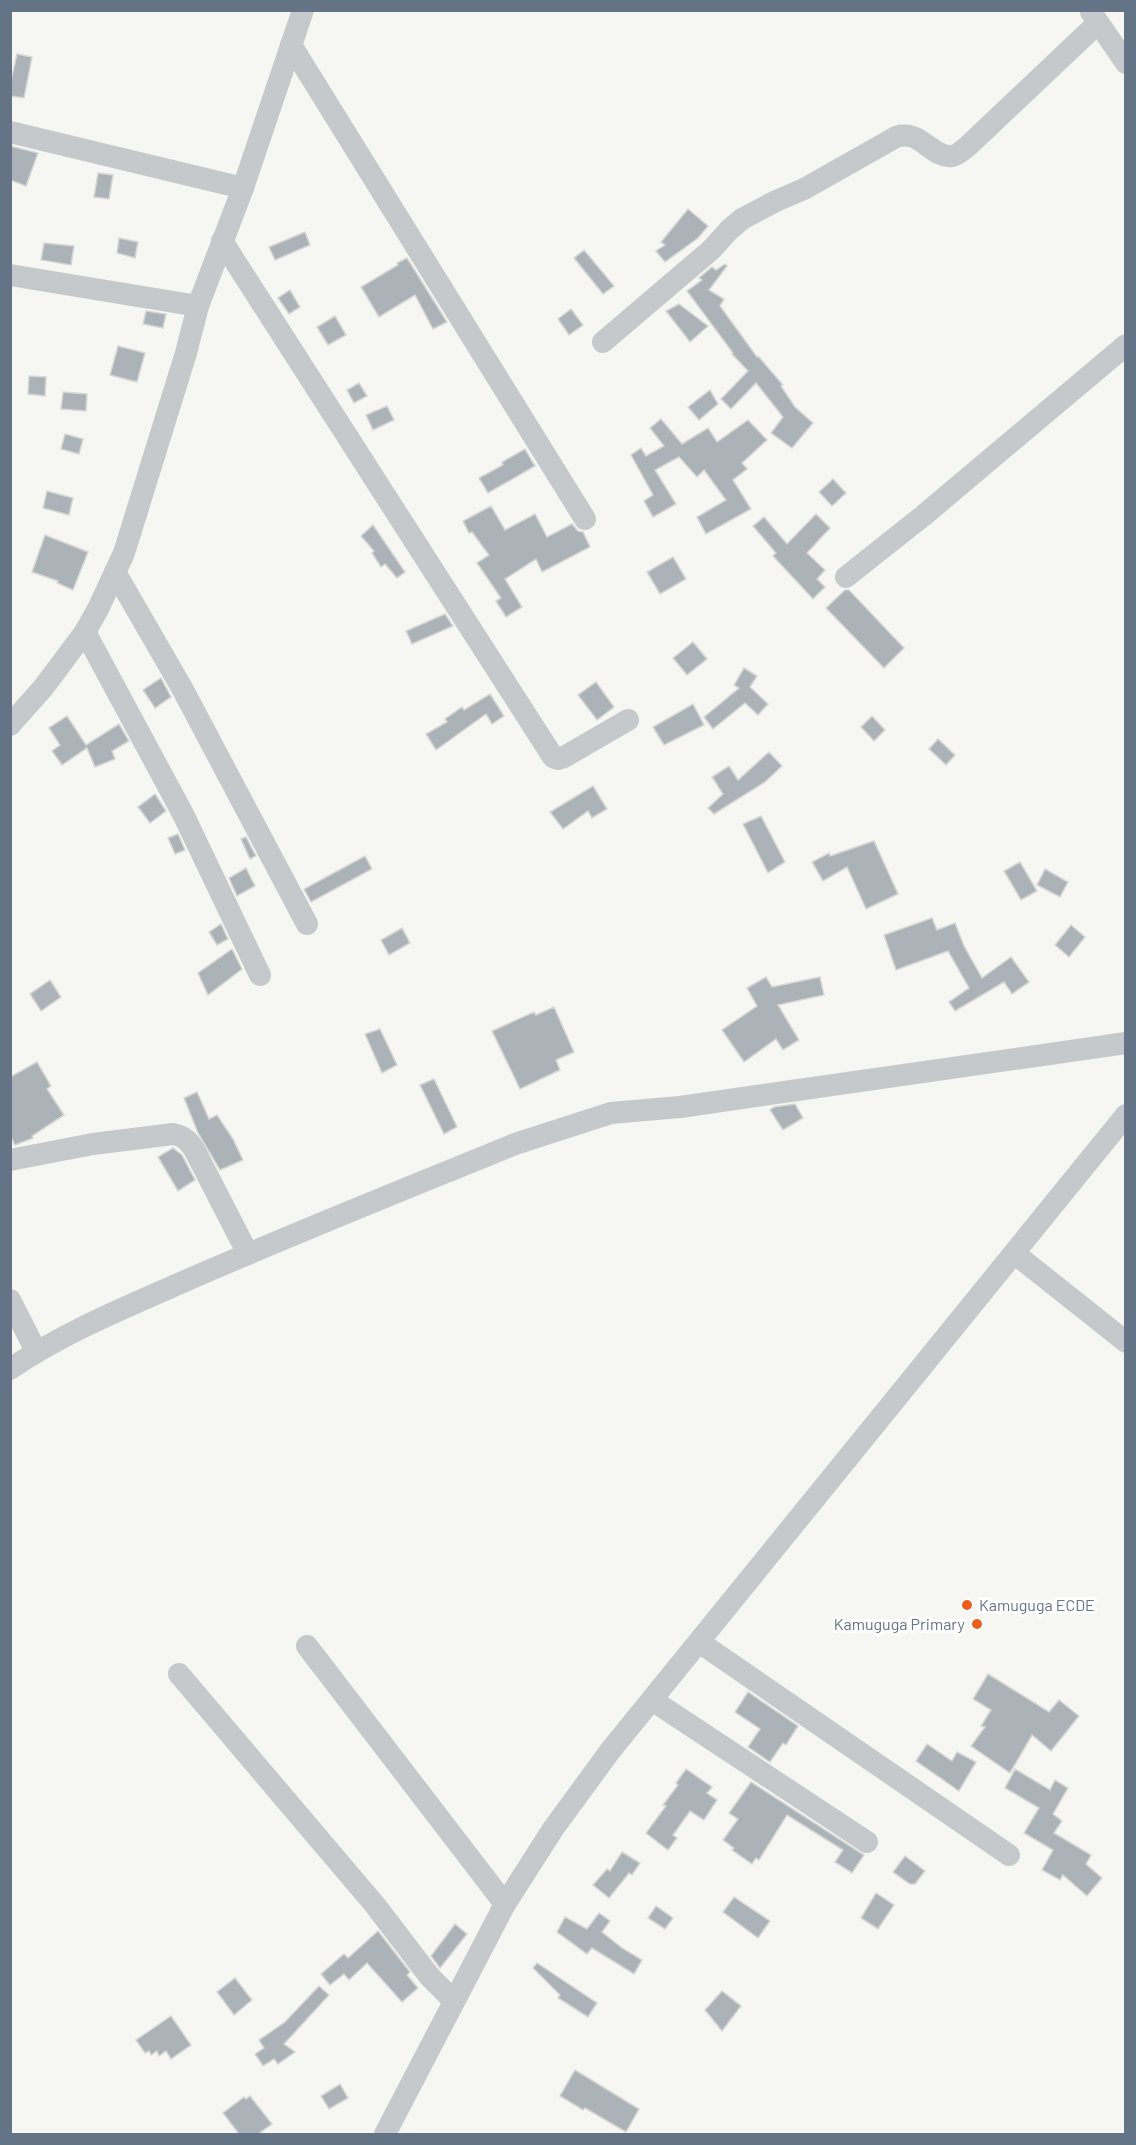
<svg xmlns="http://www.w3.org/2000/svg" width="1136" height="2145" viewBox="0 0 1136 2145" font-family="Barlow,sans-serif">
<rect width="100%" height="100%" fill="#f6f6f2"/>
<g fill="#abb3b9" stroke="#d7d7d5" stroke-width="1.5">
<path d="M 17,54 L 32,57 L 24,98 L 10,96 L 10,85 Z"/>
<path d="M 10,146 L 38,153 L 26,186 L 10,180 Z"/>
<path d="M 98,173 L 113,175 L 109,199 L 94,197 Z"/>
<path d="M 688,209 L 708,226 L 698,238 L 665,262 L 656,251 L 665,245 L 661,242 Z"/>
<path d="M 305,232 L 310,245 L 275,260 L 269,247 Z"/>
<path d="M 119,238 L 138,242 L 135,258 L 117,253 Z"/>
<path d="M 44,243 L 74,246 L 71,265 L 41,260 Z"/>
<path d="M 584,250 L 614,286 L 603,294 L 574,258 Z"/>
<path d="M 407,258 L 447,322 L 433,329 L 415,295 L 379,317 L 361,287 L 398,265 L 397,263 Z"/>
<path d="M 725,264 L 727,266 L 709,290 L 724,299 L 720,306 L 757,357 L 758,356 L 783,385 L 781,386 L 795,407 L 813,423 L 792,448 L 771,433 L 783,417 L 756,383 L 731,409 L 721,399 L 748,371 L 732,354 L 733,353 L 687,291 L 702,280 L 699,278 L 712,267 L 716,270 Z"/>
<path d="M 290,290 L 300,307 L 289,314 L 278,298 Z"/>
<path d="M 679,304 L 708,326 L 690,342 L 666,311 Z"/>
<path d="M 571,309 L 583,325 L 569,335 L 558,319 Z"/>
<path d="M 146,311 L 166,314 L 163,328 L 143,324 Z"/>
<path d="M 335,316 L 346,335 L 328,345 L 317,327 Z"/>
<path d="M 118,346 L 145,353 L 137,382 L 110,375 Z"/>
<path d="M 29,376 L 46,377 L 45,396 L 28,394 Z"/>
<path d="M 359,383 L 367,396 L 354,403 L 347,390 Z"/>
<path d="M 710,390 L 718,404 L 699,420 L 688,407 Z"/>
<path d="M 63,392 L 87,394 L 86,411 L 61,409 Z"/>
<path d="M 387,406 L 394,420 L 373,430 L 366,415 Z"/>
<path d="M 661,419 L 682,444 L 708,428 L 717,442 L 748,420 L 767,440 L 742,463 L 747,469 L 733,480 L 751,509 L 706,534 L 697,517 L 726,500 L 704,470 L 697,477 L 679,457 L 655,470 L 676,504 L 653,517 L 644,501 L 653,495 L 631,455 L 641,448 L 646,456 L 664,446 L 650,428 Z"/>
<path d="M 65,434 L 83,439 L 79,454 L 61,449 Z"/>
<path d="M 525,449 L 535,466 L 488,493 L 479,478 L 503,465 L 502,462 Z"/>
<path d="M 833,479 L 846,493 L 832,506 L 819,492 Z"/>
<path d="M 47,491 L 73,498 L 69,515 L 43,508 Z"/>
<path d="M 491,506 L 505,530 L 535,514 L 547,537 L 572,524 L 578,531 L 583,532 L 590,547 L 542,572 L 536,559 L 505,579 L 522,607 L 506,617 L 496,601 L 501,598 L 477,563 L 489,555 L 472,532 L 469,533 L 463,521 Z"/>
<path d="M 816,514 L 830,528 L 807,553 L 825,570 L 817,579 L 825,587 L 813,599 L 773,556 L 776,553 L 753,526 L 764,517 L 787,544 Z"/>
<path d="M 373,525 L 405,572 L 397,578 L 385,564 L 381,567 L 372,553 L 374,551 L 361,536 Z"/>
<path d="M 45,535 L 88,552 L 73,590 L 57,583 L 58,581 L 32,572 Z"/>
<path d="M 673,557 L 686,579 L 660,594 L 647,572 Z"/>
<path d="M 845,590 L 849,590 L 904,648 L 884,668 L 826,608 Z"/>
<path d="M 445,614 L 453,626 L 412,644 L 406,631 Z"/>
<path d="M 693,642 L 707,659 L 687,675 L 673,658 Z"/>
<path d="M 744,668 L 757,676 L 750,687 L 768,704 L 758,715 L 745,703 L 713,729 L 704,717 L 739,688 L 734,685 Z"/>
<path d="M 161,678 L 171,697 L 155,708 L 143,690 Z"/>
<path d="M 596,682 L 614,707 L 597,720 L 578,695 Z"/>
<path d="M 490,694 L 504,716 L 492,724 L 486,714 L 436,750 L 426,734 L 447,722 L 445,719 L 462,707 L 464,710 Z"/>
<path d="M 693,704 L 704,725 L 664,745 L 653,727 Z"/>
<path d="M 67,716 L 86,745 L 119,724 L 129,741 L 112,751 L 115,759 L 95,767 L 87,748 L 62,765 L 52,751 L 60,745 L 49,728 Z"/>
<path d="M 872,716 L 885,730 L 874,741 L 861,727 Z"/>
<path d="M 938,739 L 955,755 L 946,765 L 929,749 Z"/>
<path d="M 769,752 L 782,766 L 765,782 L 714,814 L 708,808 L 723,794 L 712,777 L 729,766 L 738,780 Z"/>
<path d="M 593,786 L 607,809 L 592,818 L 588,811 L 563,829 L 550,812 Z"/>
<path d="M 155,794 L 166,811 L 150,823 L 138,807 Z"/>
<path d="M 761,816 L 785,862 L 768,873 L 743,824 Z"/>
<path d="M 178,834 L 185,850 L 175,854 L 168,838 Z"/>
<path d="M 246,837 L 256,856 L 250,859 L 241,839 Z"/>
<path d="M 874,841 L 898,894 L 866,909 L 847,867 L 823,881 L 812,862 L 829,853 L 830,856 Z"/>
<path d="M 365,856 L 372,869 L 311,902 L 304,889 Z"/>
<path d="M 1020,862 L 1037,891 L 1021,900 L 1004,871 Z"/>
<path d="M 246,868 L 255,886 L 237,896 L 229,878 Z"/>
<path d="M 1045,869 L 1068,882 L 1060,897 L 1037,885 Z"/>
<path d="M 932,918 L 937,930 L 955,923 L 964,946 L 982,978 L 1011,957 L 1029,982 L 1012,994 L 1004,982 L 955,1011 L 949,1002 L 969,988 L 948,951 L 896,970 L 884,935 Z"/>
<path d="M 221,924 L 228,939 L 217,945 L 209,932 Z"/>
<path d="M 1071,925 L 1085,937 L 1069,957 L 1055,945 Z"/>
<path d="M 402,928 L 410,943 L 389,955 L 381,940 Z"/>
<path d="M 232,949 L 242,969 L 208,995 L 198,973 Z"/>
<path d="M 766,977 L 772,987 L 820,977 L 824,995 L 778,1005 L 799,1040 L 783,1050 L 776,1039 L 744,1062 L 722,1030 L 757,1006 L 747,988 Z"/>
<path d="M 50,980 L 61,997 L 41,1011 L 30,994 Z"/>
<path d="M 554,1007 L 574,1052 L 556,1060 L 560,1070 L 520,1089 L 492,1031 L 534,1012 L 536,1015 Z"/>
<path d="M 380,1029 L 397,1065 L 382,1073 L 365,1034 Z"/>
<path d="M 37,1062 L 51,1086 L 47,1089 L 64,1115 L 32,1136 L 33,1138 L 15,1145 L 10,1135 L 10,1077 Z"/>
<path d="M 434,1079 L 457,1127 L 444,1134 L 420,1085 Z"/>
<path d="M 197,1092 L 209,1119 L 217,1115 L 233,1139 L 243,1160 L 220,1170 L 198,1133 L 184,1098 Z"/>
<path d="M 795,1104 L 803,1118 L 783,1130 L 770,1110 L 774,1107 Z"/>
<path d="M 173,1148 L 182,1155 L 195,1180 L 178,1191 L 158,1157 Z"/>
<path d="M 988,1674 L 1049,1712 L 1059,1700 L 1079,1716 L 1051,1751 L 1032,1735 L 1010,1773 L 971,1746 L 985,1727 L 981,1726 L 991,1710 L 973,1699 Z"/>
<path d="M 748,1692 L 798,1726 L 786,1745 L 783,1743 L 770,1762 L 748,1747 L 760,1729 L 735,1712 Z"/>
<path d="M 927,1744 L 952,1761 L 957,1752 L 976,1762 L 959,1791 L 916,1761 Z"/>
<path d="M 686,1769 L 712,1787 L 707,1793 L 717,1800 L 704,1820 L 690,1811 L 673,1835 L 677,1838 L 668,1850 L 646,1833 L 666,1806 L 663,1805 L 678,1785 L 676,1783 Z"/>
<path d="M 1015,1769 L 1050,1790 L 1055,1780 L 1068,1788 L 1053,1814 L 1062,1821 L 1054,1833 L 1091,1855 L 1086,1864 L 1102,1878 L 1087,1896 L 1063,1875 L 1060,1880 L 1042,1870 L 1053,1850 L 1024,1833 L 1039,1808 L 1005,1788 Z"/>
<path d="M 751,1782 L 864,1855 L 852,1873 L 835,1862 L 843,1850 L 787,1815 L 759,1860 L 756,1858 L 752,1864 L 732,1850 L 734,1848 L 723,1840 L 738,1819 L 729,1813 Z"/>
<path d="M 622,1852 L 640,1863 L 632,1875 L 629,1873 L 609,1898 L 593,1885 L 607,1869 L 610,1871 Z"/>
<path d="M 905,1856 L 925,1871 L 915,1884 L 910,1884 L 893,1872 Z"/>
<path d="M 876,1893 L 894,1905 L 878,1929 L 861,1918 Z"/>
<path d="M 734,1897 L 770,1921 L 758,1938 L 723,1912 Z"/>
<path d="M 656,1906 L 673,1918 L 665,1929 L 648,1918 Z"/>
<path d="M 599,1913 L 610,1921 L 602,1932 L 622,1948 L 642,1960 L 634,1974 L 592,1948 L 587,1954 L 557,1932 L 565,1917 L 587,1929 Z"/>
<path d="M 455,1924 L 467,1934 L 440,1968 L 431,1956 Z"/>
<path d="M 378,1931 L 410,1972 L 407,1975 L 418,1988 L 402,2002 L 367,1963 L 349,1980 L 344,1974 L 330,1985 L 321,1974 L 344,1954 L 348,1958 Z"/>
<path d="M 537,1963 L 597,2003 L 588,2017 L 558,1998 L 560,1995 L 533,1968 Z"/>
<path d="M 235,1978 L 252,2000 L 234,2015 L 217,1992 Z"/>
<path d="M 319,1986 L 329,1995 L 284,2044 L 295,2052 L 278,2064 L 274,2059 L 263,2066 L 255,2054 L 264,2048 L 259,2040 L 285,2022 Z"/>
<path d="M 722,1991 L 741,2006 L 722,2031 L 705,2010 Z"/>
<path d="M 171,2016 L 191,2045 L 171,2059 L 166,2051 L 159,2056 L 157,2051 L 151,2055 L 149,2051 L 145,2053 L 136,2040 Z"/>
<path d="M 575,2070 L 639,2109 L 626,2132 L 585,2108 L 583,2110 L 560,2096 Z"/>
<path d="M 340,2084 L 348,2098 L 329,2109 L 321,2096 Z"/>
<path d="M 250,2096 L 272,2124 L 258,2134 L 239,2134 L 223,2113 L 244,2097 L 246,2099 Z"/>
</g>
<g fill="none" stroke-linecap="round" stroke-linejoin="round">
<g stroke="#c6c9cc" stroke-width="22">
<path d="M 1091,12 L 1126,63"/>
<path d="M 291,45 L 585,519"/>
<path d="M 10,132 L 243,188"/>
<path d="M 222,241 L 553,757 L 558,759 L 564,757 L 628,720"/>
<path d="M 10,275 L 198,306"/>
<path d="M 603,342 L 711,250 L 729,230 L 742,219 L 776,201 L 804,189 L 896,137 C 920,128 932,159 952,156 C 958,155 963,150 968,146 L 1098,23"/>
<path d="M 115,572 L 182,688 L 307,924"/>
<path d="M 846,577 L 923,516 L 1126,345"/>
<path d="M 85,632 L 183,814 L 260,975"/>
<path d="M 10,725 L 43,688 L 85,632 L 98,609 L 124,553 L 186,353 L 198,306 L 243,188 L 303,10"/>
<path d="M 10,1160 L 93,1144 L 173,1134 C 184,1136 189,1141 195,1151 L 248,1254"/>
<path d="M 1014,1253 L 1126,1342"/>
<path d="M 10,1300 L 36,1351"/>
<path d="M 10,1369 C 69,1329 136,1303 201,1274 C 305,1229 410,1187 515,1144 L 611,1113 L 680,1107 L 1126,1043"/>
<path d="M 699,1642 L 1009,1855"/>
<path d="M 307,1646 L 505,1904"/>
<path d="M 179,1674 L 375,1905 L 430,1977 L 454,2001"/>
<path d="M 652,1700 L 867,1842"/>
<path d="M 385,2134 L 505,1904 L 553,1829 L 610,1751 L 1126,1115"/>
</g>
</g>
<g fill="#ea5f1f" stroke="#fff" stroke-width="2">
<circle cx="967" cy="1605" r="6"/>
<circle cx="977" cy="1624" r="6"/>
</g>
<g text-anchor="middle" stroke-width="6" stroke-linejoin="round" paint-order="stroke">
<g font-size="16" fill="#647385" stroke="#fff" text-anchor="start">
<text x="979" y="1611">Kamuguga ECDE</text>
<text x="965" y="1630" text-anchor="end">Kamuguga Primary</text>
</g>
</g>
<rect width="1136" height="2145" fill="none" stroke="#647385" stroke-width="24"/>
</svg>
